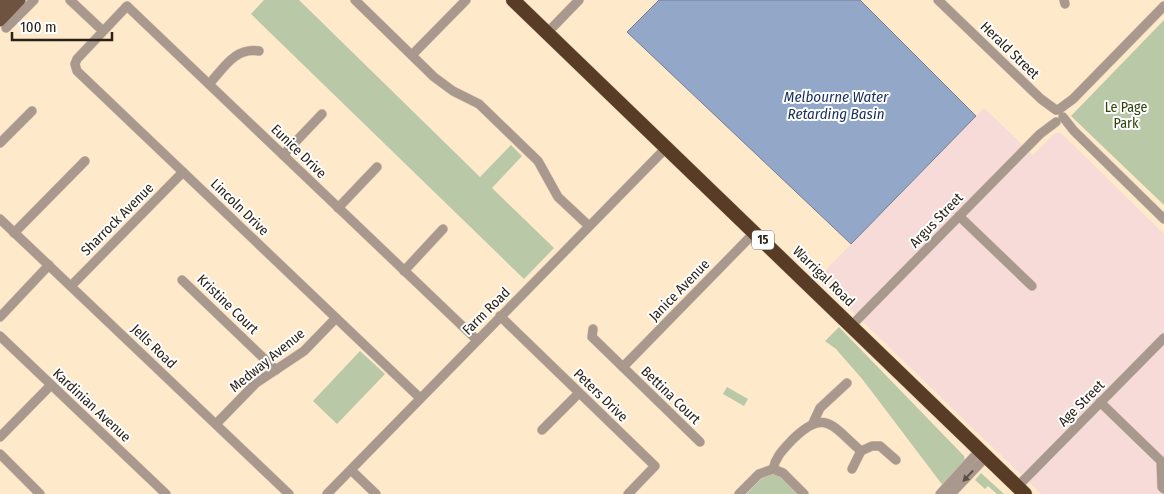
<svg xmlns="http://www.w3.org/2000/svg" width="1164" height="494" viewBox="0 0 1164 494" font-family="'Fira Sans Condensed',sans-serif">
<rect width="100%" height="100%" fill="#fee9cb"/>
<path fill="#f6dbd8" d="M 984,108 L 1033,155 L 1055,133 L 1061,133 L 1164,234 L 1164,494 L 1041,494 L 818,278 Z"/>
<g fill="#b9c8a6">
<path d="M 264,0 L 299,0 L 480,177 L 511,145 L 522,156 L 492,188 L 554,248 L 524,279 L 251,14 Z"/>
<path d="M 1164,20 L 1164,205 L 1071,116 Z"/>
<path d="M 839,327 L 964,456 L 965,461 L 944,487 L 863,380 L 836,349 L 825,341 Z"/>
<path d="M 360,351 L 385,374 L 337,424 L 313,401 Z"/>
<path d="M 727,387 L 748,399 L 744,406 L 723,394 Z"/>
<path d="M 773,472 L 788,482 L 800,494 L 746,494 L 763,477 Z"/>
<path d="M 981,473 L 1004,494 L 997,494 L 988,486 L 985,489 L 975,480 Z"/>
</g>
<path fill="#93a7c8" stroke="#747f93" d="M 659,0 L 860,0 L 976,116 L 851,244 L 627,32 Z"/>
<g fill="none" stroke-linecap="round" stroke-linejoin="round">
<g stroke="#d8c5ab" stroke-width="10">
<g id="minor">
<path d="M 70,0 L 103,31"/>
<path d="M 355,0 L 434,77 L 453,91 L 479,104 L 538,161 L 558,197 L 589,226"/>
<path d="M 938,0 L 1041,99 L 1056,110"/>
<path d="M 1064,0 L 1065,4"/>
<path d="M 6,28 L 34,0"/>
<path d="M 547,33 L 579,0"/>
<path d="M 412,55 L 466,0"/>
<path d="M 209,84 C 224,68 235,47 259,51"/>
<path d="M 1058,110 L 1073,99 L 1164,6"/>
<path d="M 1063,117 L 1074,131 L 1164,219"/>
<path d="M 0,143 L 32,111"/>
<path d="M 283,155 L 322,114"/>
<path d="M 338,208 L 377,167"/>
<path d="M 959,216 L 1032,286"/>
<path d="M 0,219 L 289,494"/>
<path d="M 14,233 L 85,161"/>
<path d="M 404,271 L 443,229"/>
<path d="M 182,280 L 276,370"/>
<path d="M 71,286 L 183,172"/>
<path d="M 500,316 L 655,466 L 628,494"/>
<path d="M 0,317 L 49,265"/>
<path d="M 852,325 L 1040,134 L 1056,122"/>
<path d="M 593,329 L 592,337 L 700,442"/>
<path d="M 0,336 L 166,494"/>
<path d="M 623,367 L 755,232"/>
<path d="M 420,398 L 77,71 L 75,64 L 77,59 L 127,6 L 477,340"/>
<path d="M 1100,402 L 1161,461 L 1162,487 L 1164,489"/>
<path d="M 813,423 L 820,408 L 847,383"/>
<path d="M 216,424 L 256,383 L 304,351 L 336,318"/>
<path d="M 542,430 L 579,393"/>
<path d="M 0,437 L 51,385"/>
<path d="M 0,454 L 40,494"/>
<path d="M 773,469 C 776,456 783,450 792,440 C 825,407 832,426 861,451 L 872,446 L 880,446 L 896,460"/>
<path d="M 852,469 L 861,451"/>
<path d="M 351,470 L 376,494"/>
<path d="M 1017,487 L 1164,338"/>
<path d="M 327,494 L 666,148"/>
<path d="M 739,494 L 759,474 L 773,469 L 783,473 L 804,494"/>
<path d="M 940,494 L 979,451"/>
<path d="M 951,494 L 986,457"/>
</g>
</g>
<g stroke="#d8c5ab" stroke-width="12">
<g id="major">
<path d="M 0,8 L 8,0"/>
<path d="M 0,21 L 20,0"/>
</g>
</g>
<g stroke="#d8c5ab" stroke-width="15">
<path id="highway" d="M 513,0 L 1025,494"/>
</g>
<use href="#minor" stroke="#a8988d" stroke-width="9"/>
<use href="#major" stroke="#6e5440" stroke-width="11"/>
<use href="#highway" stroke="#593c25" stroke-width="14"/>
</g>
<defs><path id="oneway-solid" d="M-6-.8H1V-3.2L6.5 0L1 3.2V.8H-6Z" transform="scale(1.25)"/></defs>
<use fill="#5c5146" href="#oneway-solid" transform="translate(968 476) rotate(133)"/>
<g text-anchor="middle" stroke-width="4" stroke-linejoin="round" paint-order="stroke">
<rect fill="#fff" stroke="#6a645d" stroke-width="1" x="752" y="230.5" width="22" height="19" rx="4"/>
<g font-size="12" font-weight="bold" fill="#2a2217">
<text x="763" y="244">15</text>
</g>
<g font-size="14" fill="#2a2217" stroke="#fff">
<text transform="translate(1010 50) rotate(44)" y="5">Herald Street</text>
<text transform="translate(299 151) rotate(44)" y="5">Eunice Drive</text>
<text transform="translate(240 207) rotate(44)" y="5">Lincoln Drive</text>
<text transform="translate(117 219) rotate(-45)" y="5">Sharrock Avenue</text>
<text transform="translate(936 220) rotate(-46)" y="5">Argus Street</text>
<text transform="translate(824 276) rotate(44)" y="5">Warrigal Road</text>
<text transform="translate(679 290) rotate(-46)" y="5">Janice Avenue</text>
<text transform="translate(228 304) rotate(44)" y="5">Kristine Court</text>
<text transform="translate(486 311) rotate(-45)" y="5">Farm Road</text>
<text transform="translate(154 346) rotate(44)" y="5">Jells Road</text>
<text transform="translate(267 360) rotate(-39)" y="5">Medway Avenue</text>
<text transform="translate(601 395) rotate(44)" y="5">Peters Drive</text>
<text transform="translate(671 395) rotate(44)" y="5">Bettina Court</text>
<text transform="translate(1081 403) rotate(-45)" y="5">Age Street</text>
<text transform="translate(92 405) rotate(43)" y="5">Kardinian Avenue</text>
</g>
<g font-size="14" fill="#2f4309" stroke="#fff">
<text x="1126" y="112">Le Page<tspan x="1126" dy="16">Park</tspan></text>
</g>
<g font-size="15" font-style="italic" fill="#16305b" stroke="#fff">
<text x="836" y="102">Melbourne Water<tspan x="836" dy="17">Retarding Basin</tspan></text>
</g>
</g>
<path d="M12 32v8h100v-8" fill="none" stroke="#2a2217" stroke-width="2.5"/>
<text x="20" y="32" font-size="15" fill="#2a2217" stroke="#ffffff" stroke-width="4" paint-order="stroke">100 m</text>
</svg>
